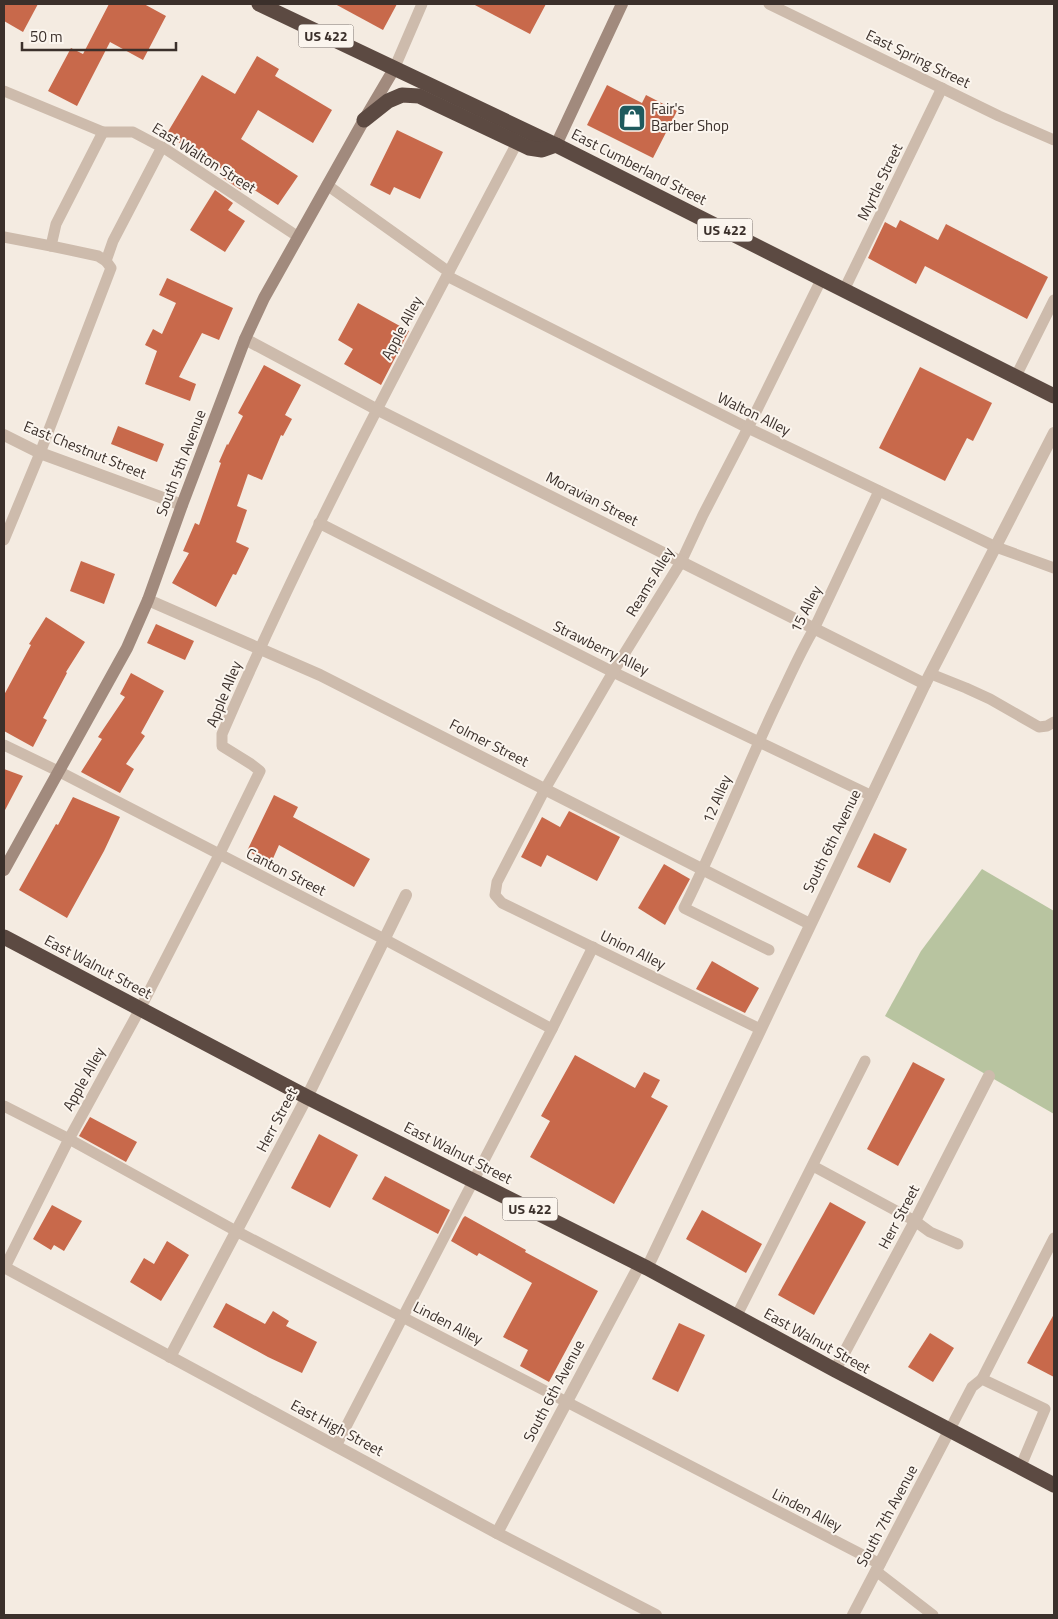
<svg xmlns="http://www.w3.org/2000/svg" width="1058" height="1619" viewBox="0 0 1058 1619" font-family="'Titillium Web',sans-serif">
<rect width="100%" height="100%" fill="#f4ebe1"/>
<path fill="#b8c4a0" d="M 982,869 L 1054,911 L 1054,1114 L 885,1016 L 921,951 Z"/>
<g fill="#c8694b">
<path d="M 4,4 L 38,4 L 23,32 L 4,21 Z"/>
<path d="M 109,4 L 144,4 L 166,16 L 143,60 L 110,42 L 77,106 L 48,91 L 71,48 L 83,54 Z"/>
<path d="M 335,4 L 397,4 L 383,30 Z"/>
<path d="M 473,4 L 546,4 L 530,34 Z"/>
<path d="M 257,56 L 279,69 L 275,76 L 332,110 L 313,143 L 258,110 L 241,139 L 298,176 L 278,205 L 245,184 L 241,190 L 223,178 L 226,172 L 208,159 L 166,135 L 202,75 L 235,94 Z"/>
<path d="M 607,85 L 642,103 L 646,95 L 677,111 L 653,158 L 587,125 Z"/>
<path d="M 397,130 L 443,152 L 420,199 L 394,187 L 390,195 L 370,185 Z"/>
<path d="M 215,190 L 233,203 L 228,210 L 245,221 L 225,252 L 190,230 Z"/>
<path d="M 900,220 L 938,240 L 946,224 L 1048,277 L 1027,319 L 925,266 L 916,284 L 868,258 L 885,222 L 896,228 Z"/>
<path d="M 167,278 L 233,308 L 219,340 L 202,333 L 179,377 L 196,384 L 190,401 L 145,384 L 157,351 L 145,345 L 153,329 L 162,334 L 176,303 L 159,295 Z"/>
<path d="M 358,303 L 409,331 L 381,385 L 344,364 L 353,349 L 338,340 Z"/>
<path d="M 264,365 L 301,385 L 285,415 L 292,419 L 283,436 L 281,435 L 262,480 L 248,474 L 237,506 L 247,510 L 236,542 L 249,548 L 236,575 L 233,574 L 216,607 L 172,583 L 189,553 L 183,551 L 195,523 L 199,525 L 221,463 L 219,462 L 227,444 L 228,445 L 243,416 L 238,413 Z"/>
<path d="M 920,367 L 992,403 L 973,441 L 967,438 L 945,481 L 879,448 Z"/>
<path d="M 118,426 L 164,444 L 157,462 L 111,444 Z"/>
<path d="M 81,561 L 115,574 L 104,604 L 70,591 Z"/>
<path d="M 46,617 L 85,642 L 66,672 L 67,673 L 43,718 L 47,720 L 33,747 L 4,731 L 4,695 L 31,645 L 29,644 Z"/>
<path d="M 156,624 L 194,641 L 185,660 L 147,643 Z"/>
<path d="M 131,673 L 164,691 L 141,733 L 145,736 L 126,764 L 134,769 L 120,793 L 81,772 L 102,739 L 98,737 L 125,697 L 120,694 Z"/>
<path d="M 4,769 L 23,776 L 4,812 Z"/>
<path d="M 274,795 L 298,807 L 293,817 L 370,859 L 354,887 L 279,845 L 271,863 L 247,851 Z"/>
<path d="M 73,797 L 120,817 L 104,851 L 67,918 L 19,890 L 56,824 L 58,825 Z"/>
<path d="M 569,811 L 620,837 L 597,881 L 547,855 L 541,867 L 521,857 L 542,817 L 560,827 Z"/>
<path d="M 874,833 L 907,849 L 890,883 L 857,867 Z"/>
<path d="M 664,864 L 690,879 L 665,925 L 638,908 Z"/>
<path d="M 712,961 L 759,988 L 745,1013 L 696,989 Z"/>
<path d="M 575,1055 L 635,1088 L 644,1072 L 660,1080 L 651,1097 L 668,1106 L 614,1204 L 530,1157 L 550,1121 L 541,1116 Z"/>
<path d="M 913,1062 L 945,1079 L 898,1166 L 867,1149 Z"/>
<path d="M 90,1117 L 137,1142 L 126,1162 L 79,1136 Z"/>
<path d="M 319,1134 L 358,1155 L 330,1208 L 291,1188 Z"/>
<path d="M 385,1176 L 450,1210 L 438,1234 L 372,1199 Z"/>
<path d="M 830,1202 L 866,1222 L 814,1315 L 778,1295 Z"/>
<path d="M 52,1205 L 82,1221 L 64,1251 L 54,1245 L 51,1250 L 33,1239 Z"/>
<path d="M 702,1210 L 762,1244 L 746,1273 L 686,1239 Z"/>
<path d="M 465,1216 L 526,1250 L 525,1252 L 598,1291 L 549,1382 L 520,1366 L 528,1350 L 503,1337 L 532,1283 L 479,1253 L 477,1256 L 451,1241 L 463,1218 Z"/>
<path d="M 167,1241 L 189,1255 L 161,1301 L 130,1282 L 144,1258 L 154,1264 Z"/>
<path d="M 226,1303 L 265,1324 L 273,1311 L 289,1321 L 286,1326 L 317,1342 L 302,1373 L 268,1357 L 213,1327 Z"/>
<path d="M 1054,1314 L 1054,1377 L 1027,1363 Z"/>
<path d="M 679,1323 L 705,1335 L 678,1392 L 652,1379 Z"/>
<path d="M 930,1333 L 954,1348 L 933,1382 L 908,1367 Z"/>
</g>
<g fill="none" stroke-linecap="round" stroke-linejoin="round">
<g stroke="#cdbbac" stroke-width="11">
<path d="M 769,4 L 999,116 L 1054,140"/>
<path d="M 394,69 L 422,4"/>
<path d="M 4,91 L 103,132 L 133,132 L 167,150 L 297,236"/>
<path d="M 327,185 L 449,272"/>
<path d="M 4,237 L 51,246"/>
<path d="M 106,261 L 113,241 L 162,147"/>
<path d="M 447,276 L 748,428 L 996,547 L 1054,568"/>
<path d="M 844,290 L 942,88"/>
<path d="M 1016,376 L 1054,300"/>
<path d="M 319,523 L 613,672 L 872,796"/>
<path d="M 4,540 L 40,453 L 111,268 L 106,261 L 98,256 L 51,246 L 56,224 L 103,132"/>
<path d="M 931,674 L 966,688 L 990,699 L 1039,727 L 1047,726 L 1054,722"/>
<path d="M 4,745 L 58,771 L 384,939 L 552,1029"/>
<path d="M 769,950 L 684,908 C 717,842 744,773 775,707 C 788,681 799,654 814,629 L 879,491"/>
<path d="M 760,1029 L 502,903 L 495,895 L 497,882 L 545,789 L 613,672 L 681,562 L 703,515 L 748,428 L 822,278"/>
<path d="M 4,1106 L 69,1139 L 236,1231 L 880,1564"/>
<path d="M 813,1166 L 915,1221 L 930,1232 L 958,1244"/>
<path d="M 5,1267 L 69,1139 L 140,1009 L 219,855 L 260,771 L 251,764 L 222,746 L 222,734 C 309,532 414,338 517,143"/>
<path d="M 736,1317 L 865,1061"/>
<path d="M 982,1379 L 1054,1238"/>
<path d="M 949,1431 L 972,1387 L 982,1379 L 1045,1409 L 1020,1468"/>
<path d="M 336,1446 L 552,1029 L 593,947"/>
<path d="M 876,1571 L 933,1615"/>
</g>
<g stroke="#cdbbac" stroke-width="12">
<path d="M 245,339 L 376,409 L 925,684"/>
<path d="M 4,435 L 40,453 L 182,505"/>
<path d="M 148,600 L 320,675 L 810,924"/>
<path d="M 4,1267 L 497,1533 L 656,1615"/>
<path d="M 647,1268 L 925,684 L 1054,433"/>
<path d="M 170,1357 L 307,1097 L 406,895"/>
<path d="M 835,1370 L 915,1221 L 989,1076"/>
<path d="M 497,1533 L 640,1264"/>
<path d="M 853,1615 L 949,1431"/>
</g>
<g stroke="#a18a7d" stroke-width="12">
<path d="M 556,145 L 622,4"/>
<path d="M 4,870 L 127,648 L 148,600 L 182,505 L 245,339 L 264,298 L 364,120 L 394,69"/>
</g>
<g stroke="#5c4a42" stroke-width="15">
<path d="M 259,4 L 556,145 L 1054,396"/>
<path d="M 364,120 L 388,101 L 402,95 L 419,96 L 529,148 L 542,150 L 556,145"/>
<path d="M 4,937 L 307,1097 L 647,1268 L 835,1370 L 1054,1485"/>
</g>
</g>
<defs>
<g id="shop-square" transform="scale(1.4375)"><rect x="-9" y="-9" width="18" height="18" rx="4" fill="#1f5a5e" stroke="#fbf5ee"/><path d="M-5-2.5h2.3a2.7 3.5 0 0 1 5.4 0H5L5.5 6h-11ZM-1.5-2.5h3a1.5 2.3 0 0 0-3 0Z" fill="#fff"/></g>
</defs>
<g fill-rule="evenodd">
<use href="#shop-square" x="632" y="118"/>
</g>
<g text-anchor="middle" stroke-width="4" stroke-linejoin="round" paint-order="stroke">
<g fill="#fbf5ee" stroke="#756b66" stroke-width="1">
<rect x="298.5" y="24.5" width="55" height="23" rx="4"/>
<rect x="697.5" y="218.5" width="55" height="23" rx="4"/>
<rect x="502.5" y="1197.5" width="55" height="23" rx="4"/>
</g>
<g font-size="14" font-weight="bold" fill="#3b302b">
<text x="326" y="41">US 422</text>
<text x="725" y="235">US 422</text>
<text x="530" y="1214">US 422</text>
</g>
<g font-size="15" fill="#3b302b" stroke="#fbf5ee">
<text transform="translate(918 59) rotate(26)" y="5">East Spring Street</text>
<text transform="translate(204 158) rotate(32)" y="5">East Walton Street</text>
<text transform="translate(639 167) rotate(27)" y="5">East Cumberland Street</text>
<text transform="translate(880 182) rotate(-64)" y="5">Myrtle Street</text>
<text transform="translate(402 328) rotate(-62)" y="5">Apple Alley</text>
<text transform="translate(754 414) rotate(26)" y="5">Walton Alley</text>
<text transform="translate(85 450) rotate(22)" y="5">East Chestnut Street</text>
<text transform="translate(181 463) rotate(-69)" y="5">South 5th Avenue</text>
<text transform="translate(592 499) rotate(27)" y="5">Moravian Street</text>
<text transform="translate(650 582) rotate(-59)" y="5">Reams Alley</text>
<text transform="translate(806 609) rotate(-63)" y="5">15 Alley</text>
<text transform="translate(601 648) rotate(26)" y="5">Strawberry Alley</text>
<text transform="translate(224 694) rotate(-68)" y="5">Apple Alley</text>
<text transform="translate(489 743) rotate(27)" y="5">Folmer Street</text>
<text transform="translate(717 799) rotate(-67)" y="5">12 Alley</text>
<text transform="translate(832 841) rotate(-64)" y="5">South 6th Avenue</text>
<text transform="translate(286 872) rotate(27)" y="5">Canton Street</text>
<text transform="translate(633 950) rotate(26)" y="5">Union Alley</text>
<text transform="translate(98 967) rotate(28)" y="5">East Walnut Street</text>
<text transform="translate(84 1079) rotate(-61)" y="5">Apple Alley</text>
<text transform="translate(277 1120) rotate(-62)" y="5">Herr Street</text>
<text transform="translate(458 1153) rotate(27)" y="5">East Walnut Street</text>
<text transform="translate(899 1217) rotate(-62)" y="5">Herr Street</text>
<text transform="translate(448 1323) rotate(27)" y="5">Linden Alley</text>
<text transform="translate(817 1341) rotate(29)" y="5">East Walnut Street</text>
<text transform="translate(554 1391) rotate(-62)" y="5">South 6th Avenue</text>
<text transform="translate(337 1428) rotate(28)" y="5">East High Street</text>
<text transform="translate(807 1510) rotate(27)" y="5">Linden Alley</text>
<text transform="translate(887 1516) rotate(-62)" y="5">South 7th Avenue</text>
</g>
<g font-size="15" fill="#3b302b" stroke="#fbf5ee" text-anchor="start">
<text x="651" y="114">Fair's<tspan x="651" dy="17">Barber Shop</tspan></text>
</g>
</g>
<rect width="1058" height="1619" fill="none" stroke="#3b302b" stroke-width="10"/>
<path d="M22 42v8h154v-8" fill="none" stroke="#3b302b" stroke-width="2.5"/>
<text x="30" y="42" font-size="15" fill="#3b302b" stroke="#fbf5ee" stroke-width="4" paint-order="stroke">50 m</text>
</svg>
